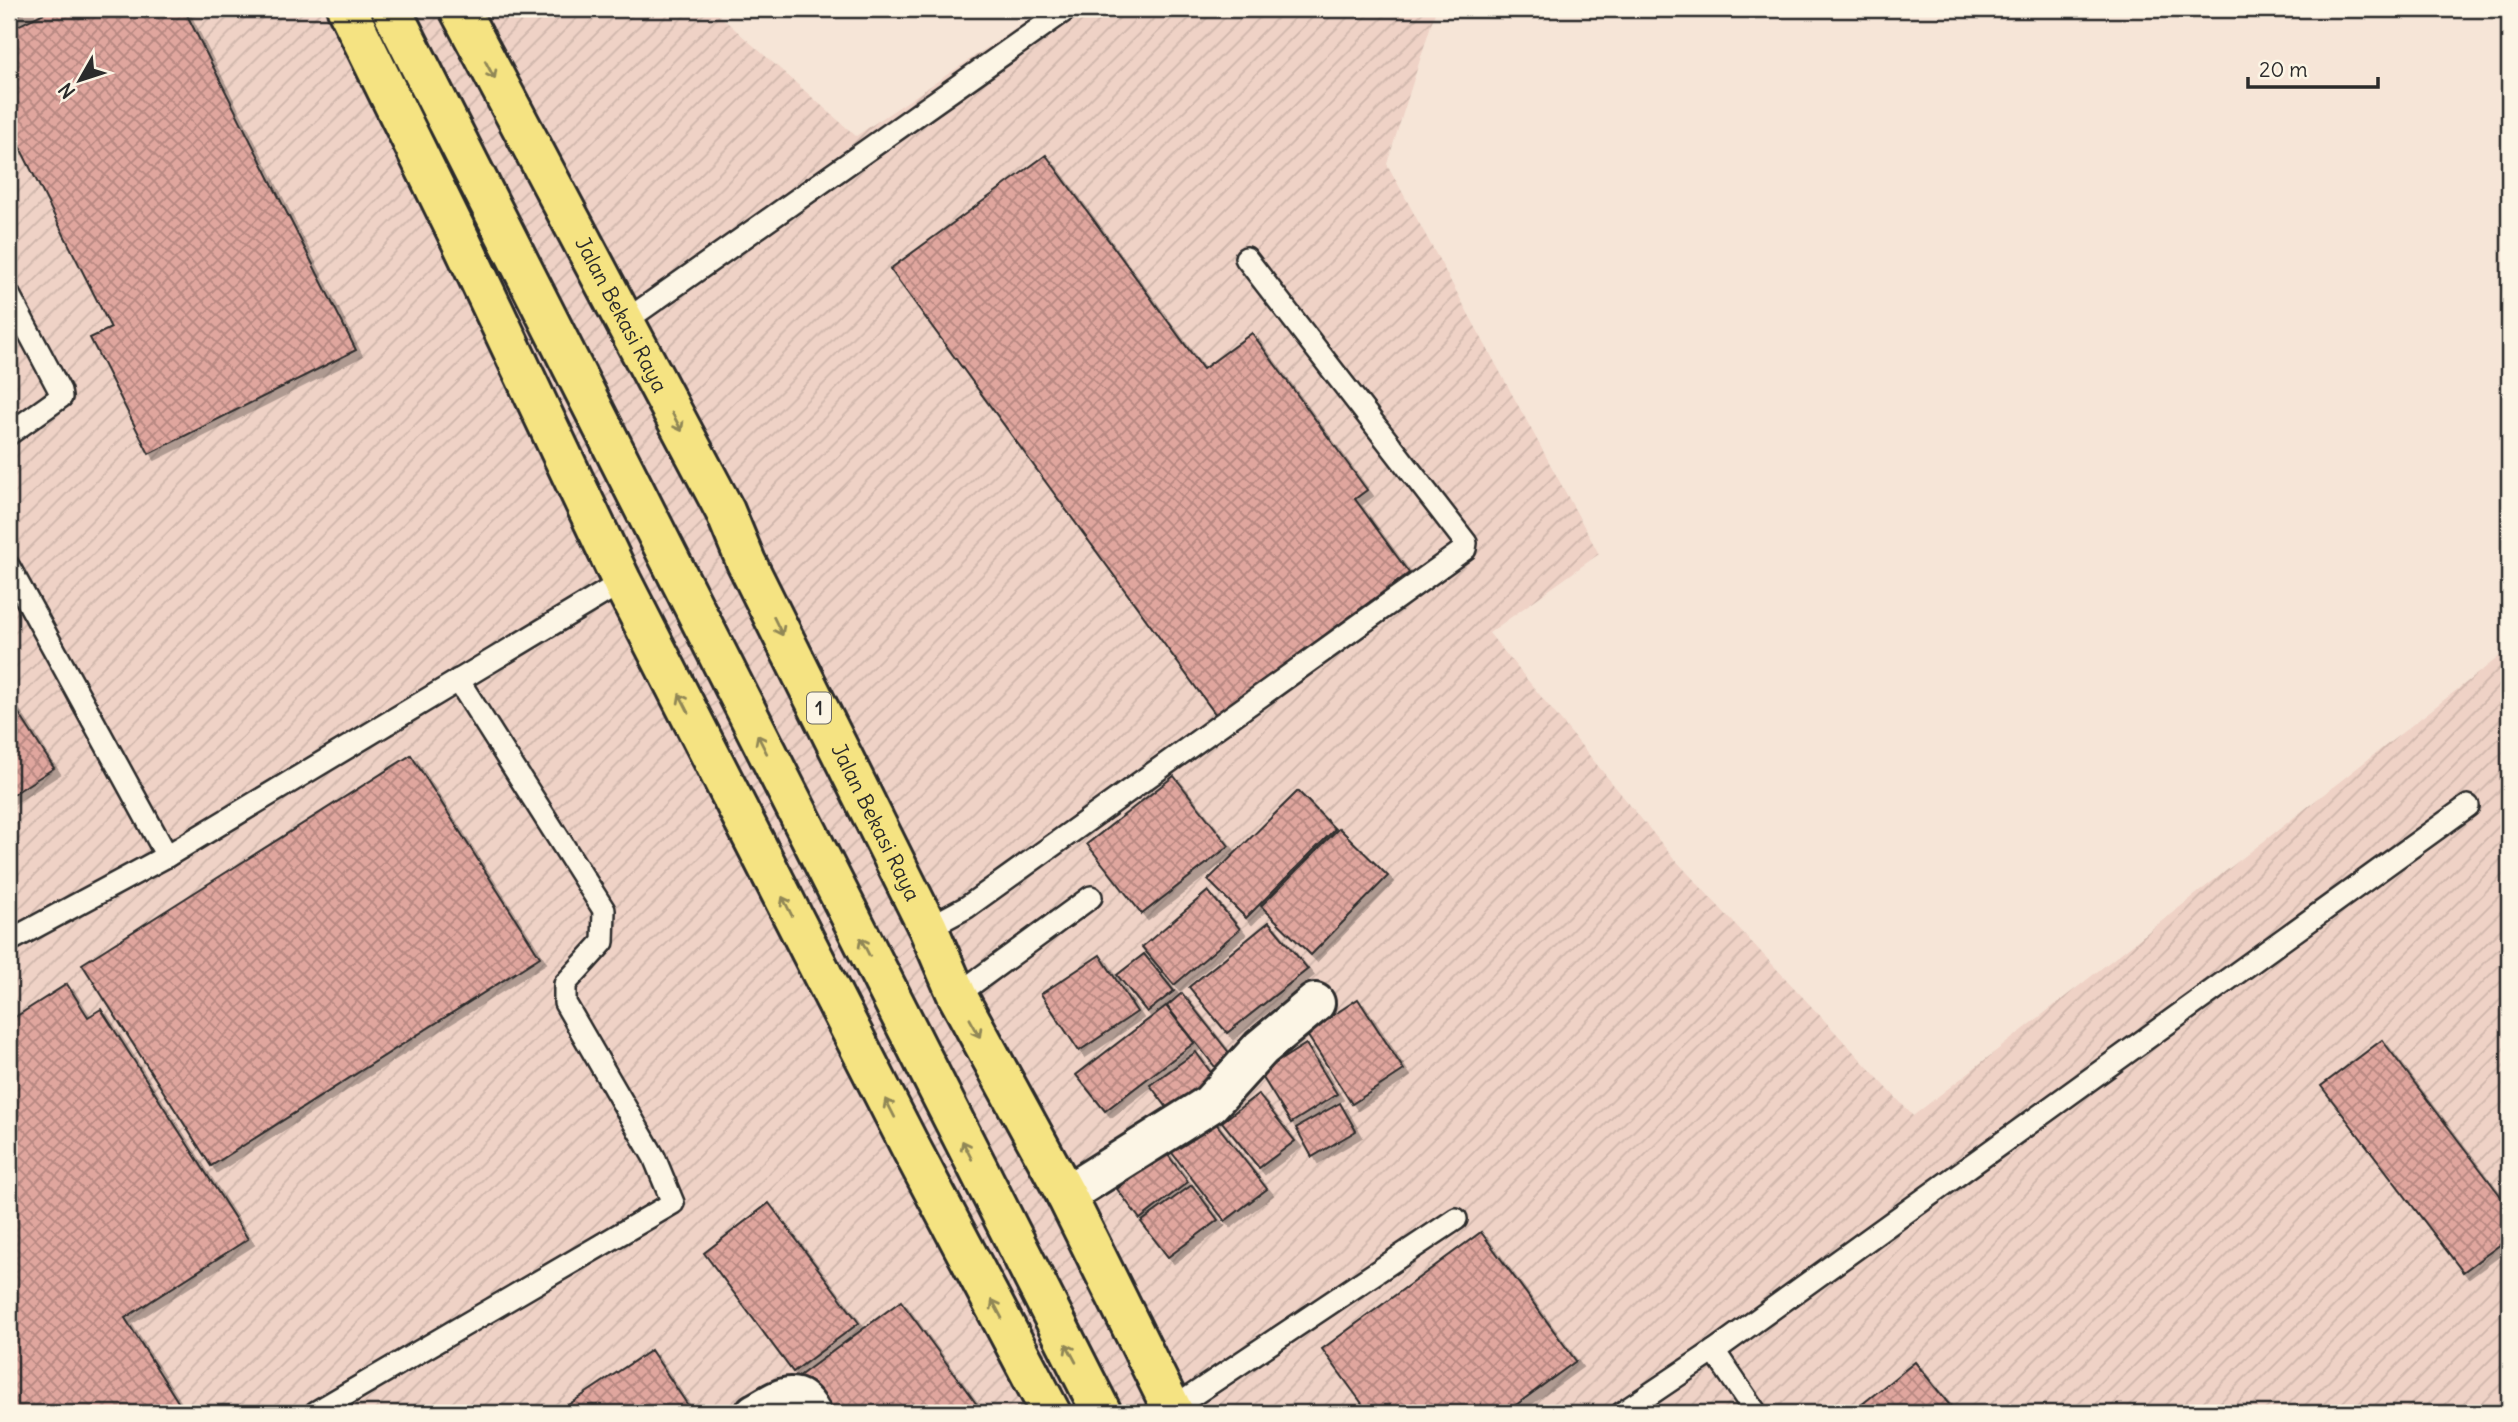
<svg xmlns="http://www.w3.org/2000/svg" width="2518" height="1422" viewBox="0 0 2518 1422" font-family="Delius,sans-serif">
<defs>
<pattern id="industrial-furrows" width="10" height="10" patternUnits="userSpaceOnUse" patternTransform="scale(1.75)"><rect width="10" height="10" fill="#efd2c6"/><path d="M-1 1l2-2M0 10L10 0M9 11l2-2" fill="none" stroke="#cdb4aa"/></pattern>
<pattern id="building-cross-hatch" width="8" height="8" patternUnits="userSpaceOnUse" patternTransform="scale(1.75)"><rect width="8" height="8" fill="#e0a69e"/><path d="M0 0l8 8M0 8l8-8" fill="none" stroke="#b68781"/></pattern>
<filter id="shadow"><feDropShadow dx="6" dy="6" stdDeviation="0" flood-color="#0004"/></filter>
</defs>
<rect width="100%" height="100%" fill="#f6e5d7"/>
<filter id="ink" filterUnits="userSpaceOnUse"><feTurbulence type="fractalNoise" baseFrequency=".0143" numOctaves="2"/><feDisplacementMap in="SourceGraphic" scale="14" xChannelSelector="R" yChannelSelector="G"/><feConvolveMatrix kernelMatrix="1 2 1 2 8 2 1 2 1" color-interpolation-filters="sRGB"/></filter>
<g filter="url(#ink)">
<path fill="url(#industrial-furrows)" d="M 9,9 L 712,9 L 856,136 L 1045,9 L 1436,9 L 1387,164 L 1599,554 L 1489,633 L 1671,855 L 1913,1116 L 2509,649 L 2509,1413 L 1110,1413 L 1093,1383 L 1048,1413 L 9,1413 Z"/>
<g fill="url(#building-cross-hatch)" stroke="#2b2b2b" stroke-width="2" filter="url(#shadow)">
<path d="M 9,9 L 29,9 L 9,19 Z"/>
<path d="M 52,9 L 184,9 L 356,350 L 149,454 L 90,338 L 111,328 L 9,126 L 9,30 Z"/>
<path d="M 1046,155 L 1203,369 L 1252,333 L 1367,490 L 1355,499 L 1409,573 L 1216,715 L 890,269 Z"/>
<path d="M 9,698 L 54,768 L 9,797 Z"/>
<path d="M 411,755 L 540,957 L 211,1166 L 82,964 Z"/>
<path d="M 1174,776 L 1229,846 L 1142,914 L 1087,844 Z"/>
<path d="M 1298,791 L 1335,829 L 1246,918 L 1208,880 Z"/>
<path d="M 1339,828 L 1388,876 L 1311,955 L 1261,906 Z"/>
<path d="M 1208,891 L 1240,929 L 1174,985 L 1142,947 Z"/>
<path d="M 1269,922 L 1308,969 L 1227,1033 L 1189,987 Z"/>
<path d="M 1144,954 L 1174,991 L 1147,1012 L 1117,975 Z"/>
<path d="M 1100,955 L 1137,1012 L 1079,1051 L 1041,994 Z"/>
<path d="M 67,984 L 88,1017 L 101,1009 L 248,1239 L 125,1318 L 185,1413 L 9,1413 L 9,1021 Z"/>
<path d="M 1182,993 L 1234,1059 L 1219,1072 L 1167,1006 Z"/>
<path d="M 1358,999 L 1404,1070 L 1352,1104 L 1306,1033 Z"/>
<path d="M 1166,1006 L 1194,1043 L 1105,1111 L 1076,1075 Z"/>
<path d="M 2382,1040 L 2509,1207 L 2509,1238 L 2463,1272 L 2321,1086 Z"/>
<path d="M 1306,1044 L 1337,1094 L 1291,1123 L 1260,1073 Z"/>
<path d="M 1196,1052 L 1214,1077 L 1169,1110 L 1150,1085 Z"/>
<path d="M 1258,1094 L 1295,1141 L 1259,1168 L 1222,1122 Z"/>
<path d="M 1340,1103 L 1356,1131 L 1312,1157 L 1296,1128 Z"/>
<path d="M 1211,1117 L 1267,1189 L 1225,1221 L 1169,1149 Z"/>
<path d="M 1165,1151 L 1188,1182 L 1140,1219 L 1117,1189 Z"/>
<path d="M 1192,1185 L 1218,1220 L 1168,1257 L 1141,1222 Z"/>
<path d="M 769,1203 L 859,1323 L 793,1372 L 704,1253 Z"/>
<path d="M 1481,1232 L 1576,1361 L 1505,1413 L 1369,1413 L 1322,1349 Z"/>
<path d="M 901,1301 L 983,1413 L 824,1413 L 798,1377 Z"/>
<path d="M 651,1350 L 693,1413 L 556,1413 Z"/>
<path d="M 1915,1362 L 1956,1413 L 1851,1413 Z"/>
</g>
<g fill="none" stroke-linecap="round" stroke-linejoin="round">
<g stroke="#2b2b2b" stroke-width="26">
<g id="service">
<path d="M 9,295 L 60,391 L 61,397 L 9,434"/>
<path d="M 624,322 L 1067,9"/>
<path d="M 9,567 L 167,856"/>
<path d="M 928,928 L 967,907 L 1465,549 L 1466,543 L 1246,258"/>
<path d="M 9,941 L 167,856 L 622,582"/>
<path d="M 957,995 L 1091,897"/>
<path d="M 1714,1351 L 2468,806"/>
<path d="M 1172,1409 L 1456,1219"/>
<path d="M 316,1412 L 673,1203 L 654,1157 L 565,1003 L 565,984 L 603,942 L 604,910 L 458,680"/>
<path d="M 1622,1413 L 1714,1351 L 1756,1413"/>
</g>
</g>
<g stroke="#2b2b2b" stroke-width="44">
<g id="minor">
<path d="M 1066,1195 L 1210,1104 L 1261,1048 L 1315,1003"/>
<path d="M 755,1413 C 778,1401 795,1384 811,1413"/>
</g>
</g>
<g stroke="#2b2b2b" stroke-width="44">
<g id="trunk">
<path d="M 347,9 L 459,237 L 622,582 L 912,1150 L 1051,1413"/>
<path id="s1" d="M 459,9 L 725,511 L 746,562 L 928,928 L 957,995 L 1066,1195 L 1174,1413"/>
</g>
</g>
<g stroke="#2b2b2b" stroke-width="44">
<path id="motorway" d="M 391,9 L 1102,1413"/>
</g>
<use href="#service" stroke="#fcf5e5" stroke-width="21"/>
<use href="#minor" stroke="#fcf5e5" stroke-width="38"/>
<use href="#trunk" stroke="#f5e382" stroke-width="38"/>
<use href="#motorway" stroke="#f5e382" stroke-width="38"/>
</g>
<defs><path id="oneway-shaft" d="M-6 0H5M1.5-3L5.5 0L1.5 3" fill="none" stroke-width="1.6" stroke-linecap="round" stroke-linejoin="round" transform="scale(1.75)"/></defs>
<g stroke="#908756">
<use href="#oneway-shaft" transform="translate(490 70) rotate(62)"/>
<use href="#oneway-shaft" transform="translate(677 422) rotate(62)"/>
<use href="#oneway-shaft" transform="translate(778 626) rotate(64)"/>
<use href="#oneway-shaft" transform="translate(684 703) rotate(-117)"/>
<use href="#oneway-shaft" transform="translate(762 744) rotate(-117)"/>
<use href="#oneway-shaft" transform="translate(787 906) rotate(-117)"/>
<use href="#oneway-shaft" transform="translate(865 947) rotate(-117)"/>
<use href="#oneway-shaft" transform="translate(975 1028) rotate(61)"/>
<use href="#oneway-shaft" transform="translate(890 1108) rotate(-117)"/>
<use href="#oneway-shaft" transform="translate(967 1150) rotate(-117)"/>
<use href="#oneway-shaft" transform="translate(997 1309) rotate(-118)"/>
<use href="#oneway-shaft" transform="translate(1071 1353) rotate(-118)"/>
</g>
</g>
<g text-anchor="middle" stroke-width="6" stroke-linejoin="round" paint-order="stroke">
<rect fill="#fcf5e5" stroke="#6a6863" stroke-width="2" x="807" y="692.5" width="24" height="31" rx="5"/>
<g font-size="19" font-weight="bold" fill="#2b2b2b">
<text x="819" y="715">1</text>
</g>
<g font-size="21" fill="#2b2b2b" stroke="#fcf5e5">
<text dy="7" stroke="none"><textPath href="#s1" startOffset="346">Jalan Bekasi Raya</textPath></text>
<text dy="7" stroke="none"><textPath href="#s1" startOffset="914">Jalan Bekasi Raya</textPath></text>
</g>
</g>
<rect width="2518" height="1422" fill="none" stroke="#fcf5e5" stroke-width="35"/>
<rect x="18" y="18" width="2483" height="1387" fill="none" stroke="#2b2b2b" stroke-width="2.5" filter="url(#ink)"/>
<g transform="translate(80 80) rotate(231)" stroke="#fcf5e5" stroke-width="5" paint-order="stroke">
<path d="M0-5L12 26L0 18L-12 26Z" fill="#2b2b2b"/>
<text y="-10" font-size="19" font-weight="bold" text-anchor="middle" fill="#2b2b2b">N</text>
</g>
<path d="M2248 77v10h130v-10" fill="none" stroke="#2b2b2b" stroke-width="3.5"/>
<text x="2259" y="77" font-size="21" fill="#2b2b2b" stroke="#fcf5e5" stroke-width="5" paint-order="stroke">20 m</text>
</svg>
